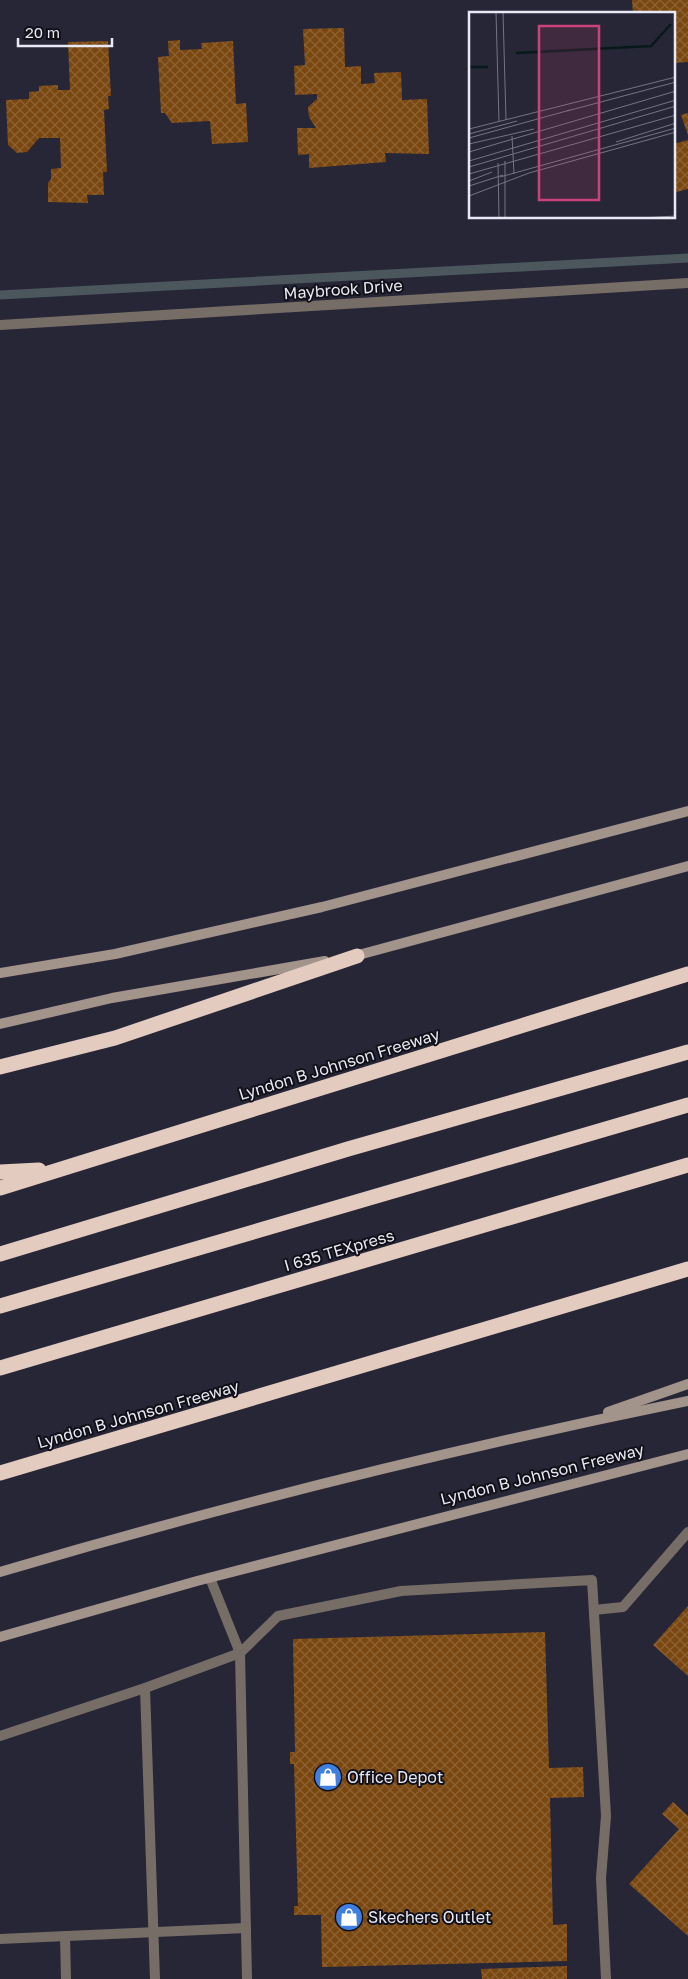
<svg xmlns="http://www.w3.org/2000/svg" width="688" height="1979" viewBox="0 0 688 1979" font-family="'Golos Text',sans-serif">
<defs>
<pattern id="building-cross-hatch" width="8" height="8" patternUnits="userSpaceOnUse" patternTransform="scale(1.25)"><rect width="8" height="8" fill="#7a4710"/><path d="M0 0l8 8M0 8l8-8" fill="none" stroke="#8d6233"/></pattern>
</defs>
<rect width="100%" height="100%" fill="#272637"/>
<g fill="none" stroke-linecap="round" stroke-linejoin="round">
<path stroke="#4b575c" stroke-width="9" d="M 0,295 L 688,258"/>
</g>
<g fill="url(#building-cross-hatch)">
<path d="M 632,0 L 688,0 L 688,62 L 674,63 L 674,14 L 633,14 Z"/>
<path d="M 344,28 L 345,67 L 361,66 L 361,84 L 375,83 L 374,73 L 401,72 L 402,100 L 427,99 L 429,154 L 385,153 L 386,162 L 309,168 L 309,154 L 298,155 L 297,128 L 316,128 L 309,117 L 308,107 L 317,99 L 317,94 L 295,95 L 294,66 L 305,65 L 303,29 Z"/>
<path d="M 180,40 L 180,50 L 202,49 L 201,43 L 233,41 L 236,104 L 246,103 L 248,142 L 212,144 L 210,121 L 172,123 L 165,113 L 161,113 L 158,57 L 169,56 L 168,41 Z"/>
<path d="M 108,41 L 111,96 L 108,96 L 109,109 L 104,110 L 107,172 L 103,172 L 104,195 L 87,195 L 88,203 L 48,202 L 48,183 L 51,179 L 51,169 L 61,168 L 60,138 L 39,138 L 27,152 L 17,153 L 8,145 L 6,100 L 29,99 L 29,92 L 39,91 L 39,86 L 58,85 L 58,90 L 70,90 L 68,42 Z"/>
<path d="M 688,113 L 688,135 L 681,115 Z"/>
<path d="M 688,140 L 688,189 L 676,192 L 674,144 Z"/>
<path d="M 688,1606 L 688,1676 L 653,1645 Z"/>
<path d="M 545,1632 L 549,1768 L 583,1767 L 584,1797 L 550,1798 L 553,1925 L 567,1924 L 567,1961 L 322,1967 L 321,1915 L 294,1915 L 294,1906 L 298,1906 L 294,1764 L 290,1764 L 290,1752 L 295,1752 L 293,1639 Z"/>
<path d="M 673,1802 L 688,1816 L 688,1936 L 629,1884 L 679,1829 L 662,1814 Z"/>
<path d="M 567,1966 L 567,1979 L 482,1979 L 481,1969 Z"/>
</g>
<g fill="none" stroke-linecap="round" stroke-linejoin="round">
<g stroke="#766d67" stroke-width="10">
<path d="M 210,1578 L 240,1653 L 247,1979"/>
<path d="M 594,1610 L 623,1607 L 688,1532"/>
<path d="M 145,1688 L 155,1979"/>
<path d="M 0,1736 L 145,1688 L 240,1653 L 278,1616 L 401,1591 L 592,1580 L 606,1816 L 601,1878 L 606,1979"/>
<path d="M 65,1936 L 66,1979"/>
<path d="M 0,1939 L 246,1928"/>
</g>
<path stroke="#766d67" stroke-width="10" d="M 0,325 L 688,283"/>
<g stroke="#a2938b" stroke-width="10">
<path d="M 351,957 L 688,866"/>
<path d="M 0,973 L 115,954 L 322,907 L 688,811"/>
<path d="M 0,1024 L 112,998 L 325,961"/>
<path d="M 608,1412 L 688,1384"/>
<path d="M 0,1572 C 226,1505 457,1448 688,1401"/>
<path d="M 0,1637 L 197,1581 L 688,1454"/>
</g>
<g stroke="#e3ccbf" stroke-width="15">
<path d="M 0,1067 L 115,1038 L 357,956"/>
<path d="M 0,1172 L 39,1170"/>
<path d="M 0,1188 L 688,974"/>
<path d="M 0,1254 L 348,1149 L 688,1052"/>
<path d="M 0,1306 L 688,1105"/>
<path d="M 0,1368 L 688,1165"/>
<path d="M 0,1473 L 688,1269"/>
</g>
</g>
<defs>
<g id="shop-disc" transform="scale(1.4375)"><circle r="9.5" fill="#3f7fe0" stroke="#111018"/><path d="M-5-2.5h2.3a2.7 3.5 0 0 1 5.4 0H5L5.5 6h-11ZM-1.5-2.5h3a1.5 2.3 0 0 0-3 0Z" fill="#fff"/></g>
</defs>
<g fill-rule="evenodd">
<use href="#shop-disc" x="328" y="1777"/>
<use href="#shop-disc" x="349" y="1917"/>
</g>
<g text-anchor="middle" stroke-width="4" stroke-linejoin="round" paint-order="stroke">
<g font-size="16" fill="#e9e9f5" stroke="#111018">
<text transform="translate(343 289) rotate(-4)" y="6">Maybrook Drive</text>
<text transform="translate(339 1064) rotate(-17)" y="6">Lyndon B Johnson Freeway</text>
<text transform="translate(339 1250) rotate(-16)" y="6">I 635 TEXpress</text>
<text transform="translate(138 1414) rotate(-16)" y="6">Lyndon B Johnson Freeway</text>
<text transform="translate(542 1474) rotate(-14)" y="6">Lyndon B Johnson Freeway</text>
</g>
<g font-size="16" fill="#e9e9f5" stroke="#111018" text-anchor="start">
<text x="347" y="1783">Office Depot</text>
<text x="368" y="1923">Skechers Outlet</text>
</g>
</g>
<g transform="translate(469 12)">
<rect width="206" height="206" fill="#272637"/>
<path fill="none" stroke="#07191b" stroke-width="2.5" d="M 47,41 L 182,34 L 202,12M 0,55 L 19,55"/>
<path fill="none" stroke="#757483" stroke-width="1" d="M 27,0 L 30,110M 34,0 L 37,108M 98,99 L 207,70M 0,117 L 207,65M 0,122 L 48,109M 43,124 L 45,162M 0,126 L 101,98M 147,130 L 207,111M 0,132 L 65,117M 0,140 L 207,79M 0,149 L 207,88M 29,151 L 30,206M 0,155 L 207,94M 0,162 L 207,103M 31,165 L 207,116M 0,169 L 23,160M 0,174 L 34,163M 0,184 L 60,161 L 207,120M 36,206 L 36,149M 171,206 L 207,204"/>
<path fill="#ca427a" fill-opacity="0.15" stroke="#ca427a" stroke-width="2.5" d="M 70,14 L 130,14 L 130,188 L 70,188 Z"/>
<rect width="206" height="206" fill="none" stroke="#e9e9f5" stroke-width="2.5"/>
</g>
<path d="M18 38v8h94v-8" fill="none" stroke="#e9e9f5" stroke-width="2.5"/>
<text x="25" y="38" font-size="15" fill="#e9e9f5" stroke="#111018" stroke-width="4" paint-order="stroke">20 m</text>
</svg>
